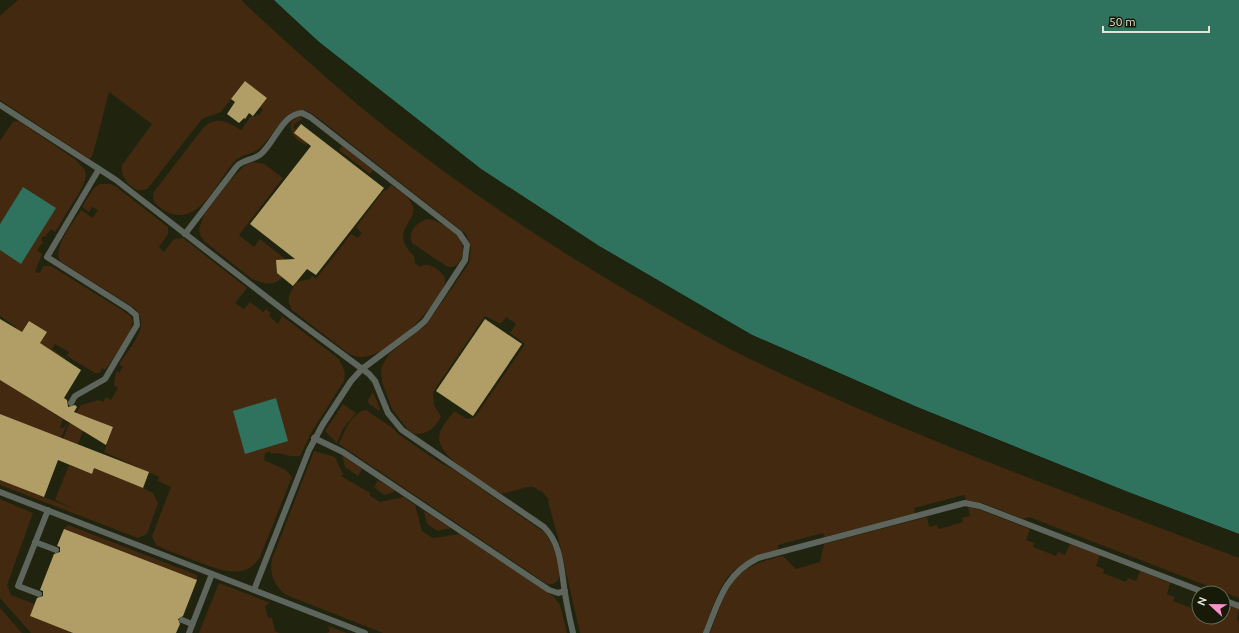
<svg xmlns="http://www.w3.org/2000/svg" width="1239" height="633" viewBox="0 0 1239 633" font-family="Ubuntu,sans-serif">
<rect width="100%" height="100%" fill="#20240f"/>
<g fill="#42290f">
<path d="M 18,0 L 241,0 C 289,45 338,89 389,130 C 463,188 543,241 624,289 C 659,309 694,330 730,349 C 894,431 1068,492 1239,558 L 1239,598 L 1029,517 L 1023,519 L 983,503 L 966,500 L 964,495 L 914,508 L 915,513 L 824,537 L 823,533 L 778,545 L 778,550 C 723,565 722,583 703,633 L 580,633 L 558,537 L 548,502 L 549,500 L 541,490 L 539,491 L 534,487 L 527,487 L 502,494 C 486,483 438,458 439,437 C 440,427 449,419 454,411 L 467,419 L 475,417 L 525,344 L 510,333 L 516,324 L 506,317 L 501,324 L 485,316 L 433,392 L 434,405 L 441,417 C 434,428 429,434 415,434 L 408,430 L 392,409 L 382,382 L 381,368 L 389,354 L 427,324 L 469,263 L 471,247 L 466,234 L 313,114 C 287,99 276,134 260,148 C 253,154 243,154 236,160 C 216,180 201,229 165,211 C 162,209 157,206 154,202 L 153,193 L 203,128 C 216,115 228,122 241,130 L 252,115 L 255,117 L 257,114 L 259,115 L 263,110 L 259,107 L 267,98 L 245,81 L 221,112 L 202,119 L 148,188 C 136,197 119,178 122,165 L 152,124 L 109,92 L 93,154 L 90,159 L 0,100 L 0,16 Z"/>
<path d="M 298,117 L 302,118 L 301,120 L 295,123 L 293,128 L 295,129 L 301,122 L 295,133 L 307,143 L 306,145 C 297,141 287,132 292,121 Z"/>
<path d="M 15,121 L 20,122 L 76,160 L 85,170 L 86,176 L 83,186 L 55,232 L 51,229 L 45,237 L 43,236 L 41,240 L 43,242 L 37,250 L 42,254 L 35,272 L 40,273 L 43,266 L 51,266 L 125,312 C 128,314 131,316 132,319 C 136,328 113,359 107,368 L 104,370 L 102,368 L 100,373 L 95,373 L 67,356 L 69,352 L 55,344 L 52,349 L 65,358 L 65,359 L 50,350 L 23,360 L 47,332 L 29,321 L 12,347 L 3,348 L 16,327 L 0,316 L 0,250 L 21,263 L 23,187 L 0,224 L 0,141 L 12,123 Z"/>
<path d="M 342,146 L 373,170 L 370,174 L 339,150 Z"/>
<path d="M 252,162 L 264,164 L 283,178 L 239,235 L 254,247 L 260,239 L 284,258 L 286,267 L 282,278 C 272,287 263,283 252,279 L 204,241 L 201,237 L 199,229 L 204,215 L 229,182 L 244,166 Z"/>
<path d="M 99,184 L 110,184 L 115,186 L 168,227 L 168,234 L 159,247 L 164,252 L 174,239 L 183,238 L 247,288 L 235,303 L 244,309 L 250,302 L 263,312 L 266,309 L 271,313 L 269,316 L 278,324 L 282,316 L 339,359 L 345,372 L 344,381 L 312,431 L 300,456 C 289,458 281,451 271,454 L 270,451 L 265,453 L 264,460 L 286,470 L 292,477 L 260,557 C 244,583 216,568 193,560 C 181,555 168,551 156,545 L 152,536 L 171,487 L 158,481 L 159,477 L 104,452 L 113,427 L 88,417 L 78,444 L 63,439 L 69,424 L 81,405 L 99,400 L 103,402 L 106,397 L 111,400 L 118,388 L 114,385 L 116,371 L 119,373 L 123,367 L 119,364 C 129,349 151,326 136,309 L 60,261 C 52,249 74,221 81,210 L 93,218 L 98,210 L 92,207 L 89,212 L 82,207 L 94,188 Z"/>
<path d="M 391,185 C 397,190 406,194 410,201 C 425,220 385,228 414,256 L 415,263 L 420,267 C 428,261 441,270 445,278 L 445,283 C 436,308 376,374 348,353 L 292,310 C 284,296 292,293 296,282 L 310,279 L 312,276 L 316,279 L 351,234 L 358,238 L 362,233 L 356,227 L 384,190 L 386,191 Z"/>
<path d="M 427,219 C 439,220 458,232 462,244 C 466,255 458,271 446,266 L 412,243 C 407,232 417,222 427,219 Z"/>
<path d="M 0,380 L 63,419 L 60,428 L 63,428 L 68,422 L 61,438 L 0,414 Z"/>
<path d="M 373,392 L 380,409 L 379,411 L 369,404 L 368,400 Z"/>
<path d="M 343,404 L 356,413 L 343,429 L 337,443 L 325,431 Z"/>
<path d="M 366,410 L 394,429 L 398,434 L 439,462 L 454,470 L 544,532 C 553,541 572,588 547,584 L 339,444 C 344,432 352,412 366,410 Z"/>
<path d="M 314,451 L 335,457 L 343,474 L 341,476 L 370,493 L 369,495 L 380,502 L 403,497 L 415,505 L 422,531 L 433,538 L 460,534 L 554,597 L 560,605 L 567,633 L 383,633 L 286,595 C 274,586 269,573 272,559 Z"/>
<path d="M 342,455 L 362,469 L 358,476 L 345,467 Z"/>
<path d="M 69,465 L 92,474 L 92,467 L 143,488 L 153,493 L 158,503 L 147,534 L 138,538 L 0,485 L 0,480 L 77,510 L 55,500 Z"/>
<path d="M 378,480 L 396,491 L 384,495 L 374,487 Z"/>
<path d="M 0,499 L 33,513 L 7,585 L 11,595 L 35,604 L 30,616 L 73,633 L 31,633 L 0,598 Z"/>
<path d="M 968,507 L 978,509 L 1030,529 L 1026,540 L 1034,543 L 1033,547 L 1056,556 L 1058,552 L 1065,555 L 1070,544 L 1100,555 L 1096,566 L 1104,569 L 1103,573 L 1126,582 L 1128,578 L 1136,581 L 1140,571 L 1170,583 L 1167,594 L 1175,597 L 1173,601 L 1197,610 L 1199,606 L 1199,617 L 1223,617 L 1223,603 L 1239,609 L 1237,620 L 1239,621 L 1239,633 L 710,633 C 728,587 730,567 783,556 L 796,569 L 820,562 L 824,544 L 927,517 L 929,527 L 937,525 L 939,529 L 963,522 L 962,518 L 970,516 Z"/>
<path d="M 424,511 L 451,528 L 438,531 L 427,524 Z"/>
<path d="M 68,525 L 197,575 L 197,580 L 64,529 Z"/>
<path d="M 219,583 L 270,603 L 265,606 L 268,618 L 272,618 L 275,631 L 280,633 L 199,633 Z"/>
<path d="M 0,608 L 22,633 L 0,633 Z"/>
<path d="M 328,626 L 347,633 L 327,633 L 330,631 Z"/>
</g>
<g fill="#2f735f">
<path d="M 274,0 L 1239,0 L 1239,534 L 1128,492 L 917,407 L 752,335 L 599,246 L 481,169 L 319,42 Z"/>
<path d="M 23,187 L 56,208 L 21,264 L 0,250 L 0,224 Z"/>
<path d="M 276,398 L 288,441 L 245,454 L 233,411 Z"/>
</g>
<path fill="#20240f" d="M 272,0 L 319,42 L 481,169 L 599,246 L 752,335 L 917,407 L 1128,492 L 1239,534 L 1239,536 L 1127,494 L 917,409 L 751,337 L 598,247 L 480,170 L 318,44 Z"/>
<g fill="#b19e67">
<path d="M 245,81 L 267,98 L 253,116 L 249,113 L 245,119 L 244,118 L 239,123 L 227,114 L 235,102 L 231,99 Z"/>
<path d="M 301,124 L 384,188 L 316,275 L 307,269 L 293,286 L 277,273 L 276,260 L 295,259 L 250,224 L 311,146 L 294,133 Z"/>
<path d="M 0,319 L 22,332 L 29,321 L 47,332 L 40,343 L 81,370 L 64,398 L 67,400 L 68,407 L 75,405 L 77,407 L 74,412 L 113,427 L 106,445 L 0,380 Z"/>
<path d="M 485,319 L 522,344 L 473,416 L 436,391 Z"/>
<path d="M 0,414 L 149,472 L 143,488 L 94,468 L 92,474 L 58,460 L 44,497 L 0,480 Z"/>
<path d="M 64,529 L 197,580 L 183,616 L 178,619 L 180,624 L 176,633 L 73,633 L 30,616 L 37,598 L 43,596 L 43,591 L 40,590 L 54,554 L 60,552 L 60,547 L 57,546 Z"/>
</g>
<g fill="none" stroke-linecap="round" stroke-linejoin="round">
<g stroke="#5d655d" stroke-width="6">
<path d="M 0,105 L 116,180 L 291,316 L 369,374 L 375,381 L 388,413 L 402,430 L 544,527 C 562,545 561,570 565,593 C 567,607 570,620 573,633"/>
<path d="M 185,234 L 237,166 C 244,159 254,160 261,154 C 275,142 282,114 302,113 L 310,117 L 459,233 L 467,245 L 465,260 L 425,321 L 417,328 L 362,369 L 351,381 L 323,424 L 309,450 L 254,590"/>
<path d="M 71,403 L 75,396 L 105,379 L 137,325 L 136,315 L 129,309 L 47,257 L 99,169"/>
<path d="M 314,438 L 343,452 L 549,590 L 558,593 L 565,591"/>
<path d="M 0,492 L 365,633"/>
<path d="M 35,542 L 56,550"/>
<path d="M 39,594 L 18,586 L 48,510"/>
<path d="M 1223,600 L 1239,606"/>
<path d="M 182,620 L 192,624"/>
<path d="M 189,633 L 212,574"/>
<path d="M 706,633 C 719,601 724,575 758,558 L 965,503 L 980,506 L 1206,593"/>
</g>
</g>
<g transform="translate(1211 605) rotate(292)"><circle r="19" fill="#171a06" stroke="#686b5a"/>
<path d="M0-3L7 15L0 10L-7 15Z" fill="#f890cb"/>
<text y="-6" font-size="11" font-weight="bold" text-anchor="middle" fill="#e2e5d8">N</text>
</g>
<path d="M1103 26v6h106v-6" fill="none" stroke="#e2e5d8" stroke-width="2"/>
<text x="1109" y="26" font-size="12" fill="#e2e5d8" stroke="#171a06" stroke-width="3" paint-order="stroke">50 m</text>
</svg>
